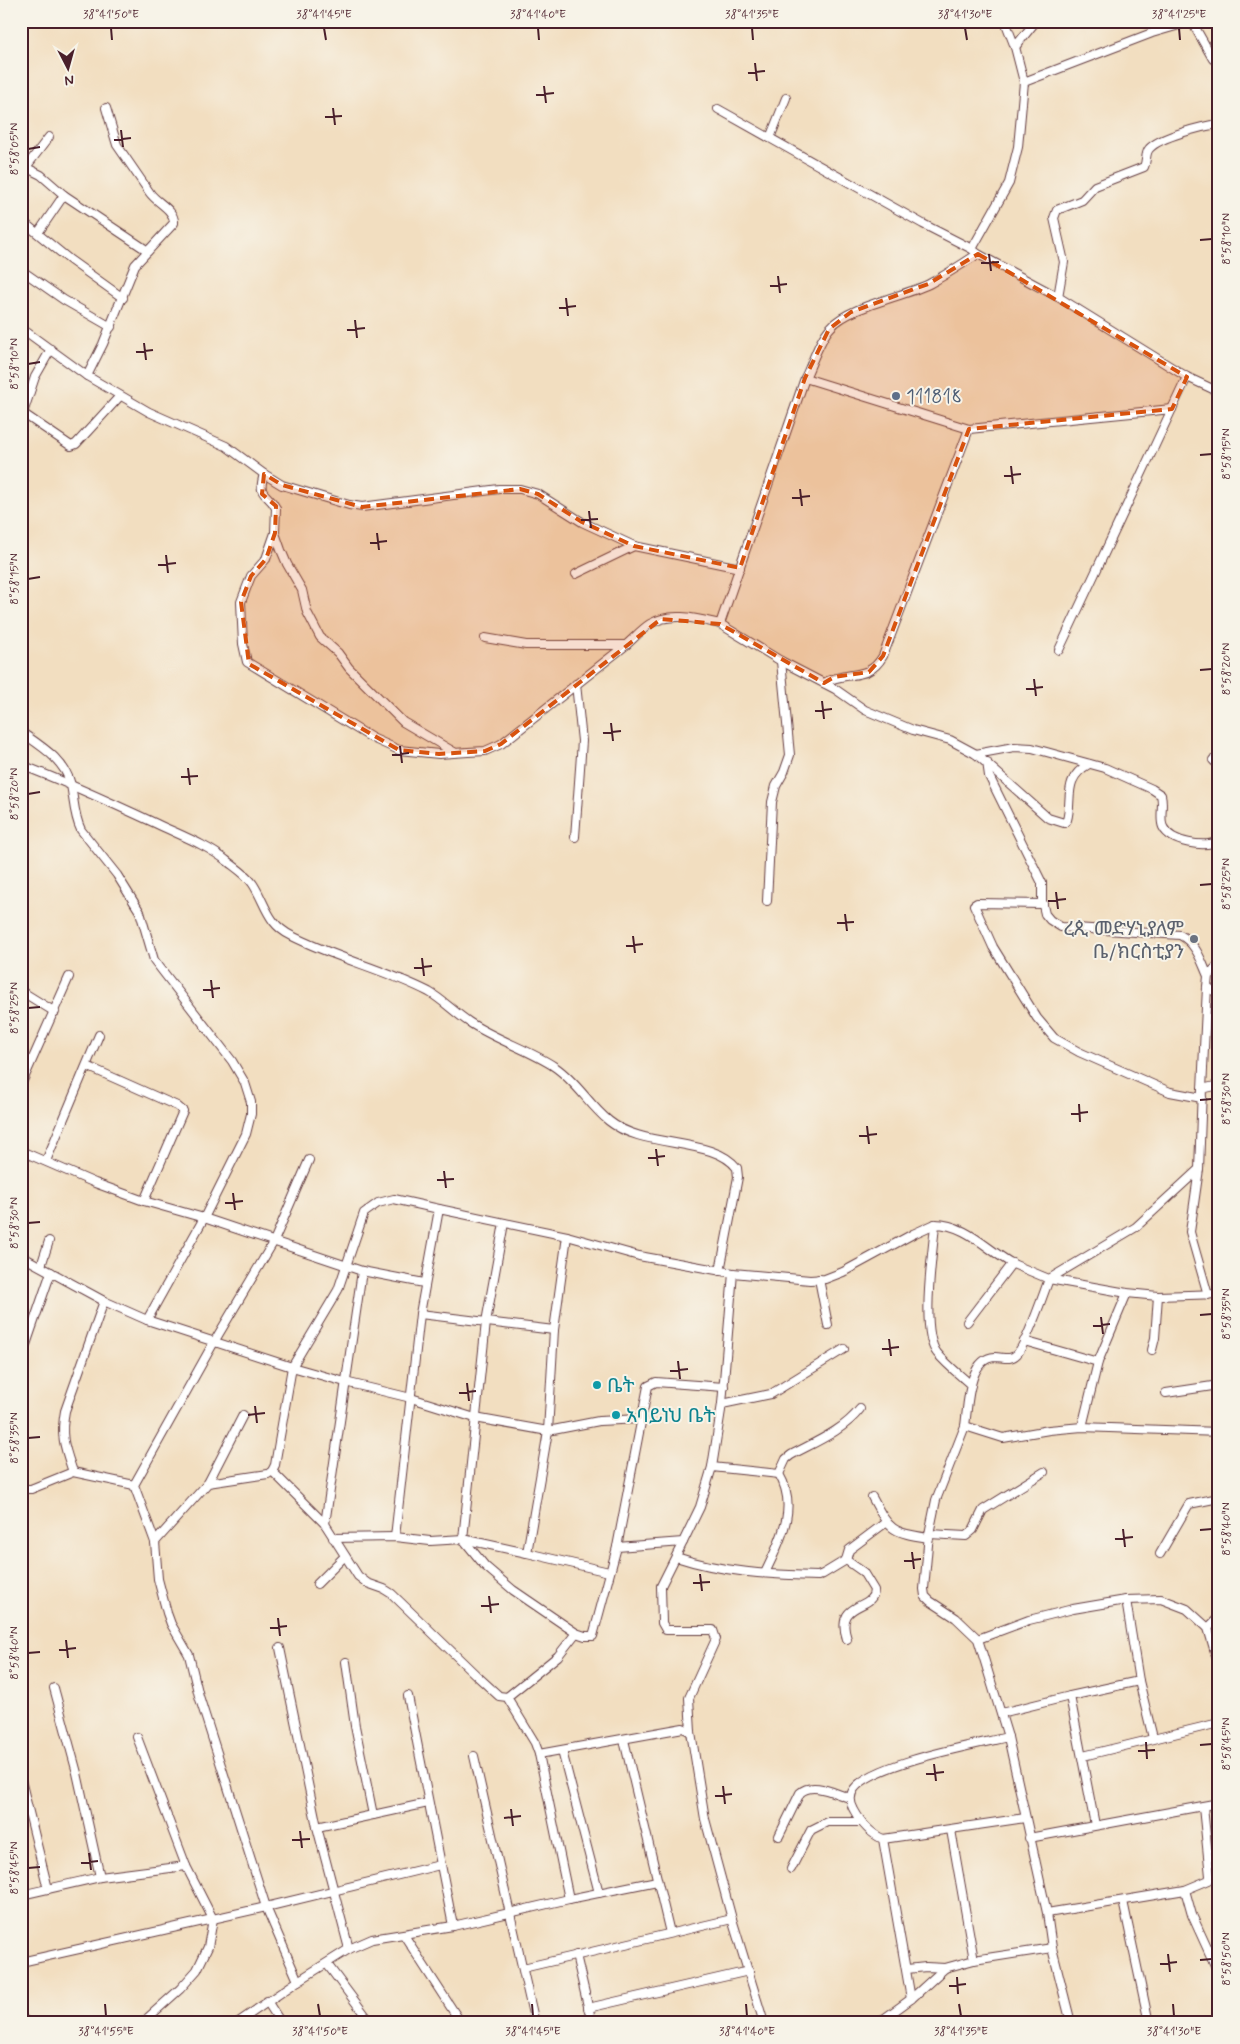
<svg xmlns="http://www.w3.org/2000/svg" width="1240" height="2044" viewBox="0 0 1240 2044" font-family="Mynerve,'Noto Sans Ethiopic',sans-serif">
<rect width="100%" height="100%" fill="#f7f3e8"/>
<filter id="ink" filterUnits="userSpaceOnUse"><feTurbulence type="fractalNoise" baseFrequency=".02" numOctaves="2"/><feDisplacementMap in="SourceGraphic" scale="10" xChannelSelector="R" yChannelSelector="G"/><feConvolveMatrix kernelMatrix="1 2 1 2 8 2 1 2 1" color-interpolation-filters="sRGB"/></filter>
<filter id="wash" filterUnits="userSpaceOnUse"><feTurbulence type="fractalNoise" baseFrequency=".0096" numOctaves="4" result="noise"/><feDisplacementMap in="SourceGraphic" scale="20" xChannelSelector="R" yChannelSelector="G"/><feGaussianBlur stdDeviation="1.12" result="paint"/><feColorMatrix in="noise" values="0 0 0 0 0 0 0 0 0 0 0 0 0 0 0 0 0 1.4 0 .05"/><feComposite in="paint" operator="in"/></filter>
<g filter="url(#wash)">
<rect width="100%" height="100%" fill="#f2dec0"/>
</g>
<g filter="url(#ink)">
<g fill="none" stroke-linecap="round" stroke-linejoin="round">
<g stroke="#633c41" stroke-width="10">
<g id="minor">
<path d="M 1192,22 L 1213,59 L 1219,60"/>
<path d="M 1015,47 L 1036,21"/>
<path d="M 1024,82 L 1152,33 L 1193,21"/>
<path d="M 718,109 L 923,224 L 972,249 L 978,254 L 1058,297 L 1187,377 L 1219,392"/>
<path d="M 770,138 L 786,98"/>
<path d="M 21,165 L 41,175 L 64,195"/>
<path d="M 26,167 L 49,137"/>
<path d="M 21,220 L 70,260 L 123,298"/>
<path d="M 38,233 L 64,195 L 148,251"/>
<path d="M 972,249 L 1009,183 L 1018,147 L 1024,82 L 1015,47 L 1005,21"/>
<path d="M 21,270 L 64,300 L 111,327"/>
<path d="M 1058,297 L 1064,262 L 1054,218 L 1057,210 L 1082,200 L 1095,186 L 1144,167 C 1147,161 1145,154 1149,149 C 1159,137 1203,126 1219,124"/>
<path d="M 21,328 L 87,376 L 149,412 L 226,446 L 264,474 L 282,485 L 349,505 L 362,507 L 499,489 L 520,489 L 538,494 L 582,522 L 634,546 L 740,568"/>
<path d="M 87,376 L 103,344 L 135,265 L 174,223 C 175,210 157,203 150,193 L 117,145 L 106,108"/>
<path d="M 805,378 C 812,364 820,338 831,327 C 848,307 902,297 929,284 C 946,275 962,264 978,254"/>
<path d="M 21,412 L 71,446 L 76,444 L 120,396"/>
<path d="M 23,413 L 35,377 L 51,349"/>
<path d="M 264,474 C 257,498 267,491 276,508 L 275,533 L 281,550 L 287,564 L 302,590 L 307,612 L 320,637 L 338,653 L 349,668 L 403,722 L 454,752"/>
<path d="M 275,533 L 266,559 L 251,576 L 241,602 L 243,644 L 247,662 L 372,738 L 399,750 L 439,754 L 468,752 L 485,751 L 501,744 L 626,645"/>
<path d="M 576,574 L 634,546"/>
<path d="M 485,638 L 526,645 L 626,645 C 634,638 642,629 650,624 C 671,611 698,619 720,624"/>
<path d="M 1059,650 L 1187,377"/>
<path d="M 824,683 C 848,669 867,683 883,656 L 969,429"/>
<path d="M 21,732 C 41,746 65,760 71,785 C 74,800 74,816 81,830 L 117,875 L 140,912 L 154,960 L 232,1061 L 245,1083 L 251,1102 L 251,1114 L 246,1134 L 204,1218 L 147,1320"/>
<path d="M 976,754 L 1014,747 L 1032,748 L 1105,768 L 1152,789 L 1161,795 C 1164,805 1159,818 1163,827 C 1171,843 1204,848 1219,841"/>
<path d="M 1213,760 L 1219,766"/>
<path d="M 987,762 L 989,776 L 1042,883 L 1042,901 L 1045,914 L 1050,920 L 1061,927 L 1180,935 C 1196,943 1201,960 1208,976"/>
<path d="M 1089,764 C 1062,779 1073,799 1067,820 L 1064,823 L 1048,818 L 976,754 L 950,740 L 913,730 L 865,710 L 835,689 L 781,661 L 720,624 L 805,378 L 969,429 L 1172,409"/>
<path d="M 21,765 C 67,782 112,803 157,824 C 180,835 207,845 227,861 C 236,868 247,875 253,884 C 266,904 267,924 292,936 C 335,958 387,970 429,992 C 443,1000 455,1013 469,1022 C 496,1040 530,1050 555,1067 C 577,1082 589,1105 609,1121 C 643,1149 714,1137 737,1168 L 738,1177 L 720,1271"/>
<path d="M 575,837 L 582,741 L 576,684"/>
<path d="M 767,901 L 772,802 L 776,786 L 784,772 L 790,755 L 781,661"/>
<path d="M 1043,904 L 977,903 L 974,905 L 993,947 L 1037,1018 L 1054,1038 L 1079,1052 L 1170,1092 L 1202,1098"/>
<path d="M 1207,987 L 1219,994"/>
<path d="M 21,991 L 55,1012"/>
<path d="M 87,1066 L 177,1106 L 183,1111 L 144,1201"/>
<path d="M 21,1085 L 69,977"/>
<path d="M 1202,1089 L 1207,987 L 1208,976 L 1219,964"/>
<path d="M 21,1151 L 95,1183 L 144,1201 L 204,1218 L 362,1271 L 424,1283"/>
<path d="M 46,1161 L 99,1035"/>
<path d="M 1199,1169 L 1202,1089 L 1219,1085"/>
<path d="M 504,1223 L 486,1322 L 463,1539 L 485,1566 L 513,1590 L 576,1633 L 585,1636 L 593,1636 L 617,1547 L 648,1386 L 656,1382 L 724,1387"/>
<path d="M 21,1256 L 104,1301 L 147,1320 L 292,1367 L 345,1382 L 411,1398 L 475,1418 L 548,1431 L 599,1421 L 641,1419"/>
<path d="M 41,1266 L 49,1241"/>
<path d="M 819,1279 L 828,1325"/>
<path d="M 420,1314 L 554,1330"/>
<path d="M 967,1322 L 1012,1263"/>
<path d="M 1024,1341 L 1098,1362"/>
<path d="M 1152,1350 L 1155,1338 L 1158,1296"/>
<path d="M 21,1359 L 51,1272"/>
<path d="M 971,1385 C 960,1375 947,1365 937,1353 C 920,1331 933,1253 935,1224 C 966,1224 987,1250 1013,1264 C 1025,1269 1037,1274 1049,1279 L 1136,1227 L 1199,1169 L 1190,1232 L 1208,1295"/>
<path d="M 1166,1393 L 1219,1385"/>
<path d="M 722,1404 L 771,1394 L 844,1349"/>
<path d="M 965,1426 C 968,1406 968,1358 995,1357 C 1003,1357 1010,1361 1017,1354 C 1027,1343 1043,1295 1049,1279 L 1127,1293 L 1158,1296 L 1219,1294"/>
<path d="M 1082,1427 L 1098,1362 L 1127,1293"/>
<path d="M 712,1467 L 779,1474 L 786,1459 L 791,1455 C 815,1442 843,1431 860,1409"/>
<path d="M 272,1471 L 325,1524 L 358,1576 L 367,1583 L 384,1589 L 392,1594 L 476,1675 L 499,1696 L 507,1697 L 535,1743 L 539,1754 L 683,1728 L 691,1732"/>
<path d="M 73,1472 C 65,1448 60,1437 65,1411 L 104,1301"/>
<path d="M 208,1483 L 243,1415"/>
<path d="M 21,1489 L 31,1489 L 73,1472 L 134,1485"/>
<path d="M 872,1497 C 890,1531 891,1532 929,1538"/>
<path d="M 325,1524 L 362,1271"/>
<path d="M 929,1534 L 966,1536 L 973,1530 L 983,1510 L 1044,1472"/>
<path d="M 395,1537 L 420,1314 L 439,1209 L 567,1236 L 639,1256 L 733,1273 L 810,1280 L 825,1279 L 843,1272 L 913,1234 L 935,1224"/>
<path d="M 333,1538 L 395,1537 L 430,1541 L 463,1539 L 527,1553 L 548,1431 L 554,1330 L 567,1236"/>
<path d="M 155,1542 L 208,1483 L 268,1474 L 272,1471 L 275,1465 L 292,1367 L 338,1290 L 364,1213 L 378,1203 L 394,1199 L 439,1209"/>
<path d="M 683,1542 L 661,1586 L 662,1623 L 666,1630 L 713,1630 L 716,1639 L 689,1698 L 691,1732 L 705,1819 L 732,1919 L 764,2023"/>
<path d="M 617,1547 L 683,1542 L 700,1507 L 712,1467 L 722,1404 L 733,1273"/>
<path d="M 527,1553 L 609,1572"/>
<path d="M 1160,1554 L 1189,1504 L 1219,1498"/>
<path d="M 676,1557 C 721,1572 770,1575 818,1576 L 823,1574 L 846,1560 L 849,1550 L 885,1523"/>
<path d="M 846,1560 L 863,1572 L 874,1590 C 874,1611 834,1600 847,1639"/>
<path d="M 765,1573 C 780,1541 799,1508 779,1474"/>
<path d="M 317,1584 L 345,1556"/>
<path d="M 1126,1600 L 1139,1681 L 1153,1738"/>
<path d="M 1208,1628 L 1219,1617"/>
<path d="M 978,1639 L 1029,1620 L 1073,1609 L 1126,1600 L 1161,1599 L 1187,1609 L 1208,1628 L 1219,1666"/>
<path d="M 280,1648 L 317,1827 L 349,1949"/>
<path d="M 346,1662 L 355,1726 L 373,1815 L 428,1803"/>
<path d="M 54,1688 L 77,1773 L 100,1877"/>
<path d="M 408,1696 L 453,1926"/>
<path d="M 507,1697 L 558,1656 L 576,1633"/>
<path d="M 1001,1713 L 1070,1696"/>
<path d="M 1008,1737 C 975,1745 873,1763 854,1789 C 849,1796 850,1803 854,1810 C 861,1823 869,1833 883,1839 L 1025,1818"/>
<path d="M 624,1740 L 670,1933"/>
<path d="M 562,1751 L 599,1893"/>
<path d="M 539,1754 L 569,1899"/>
<path d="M 474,1756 L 535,2023"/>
<path d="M 1083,1756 L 1219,1723"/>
<path d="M 21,1780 L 48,1889"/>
<path d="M 1095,1825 L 1070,1696 L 1139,1681"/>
<path d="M 317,1827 L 373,1815"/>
<path d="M 951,1830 L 974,1960"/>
<path d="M 779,1836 L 800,1793 C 813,1781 835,1794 850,1798"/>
<path d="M 1029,1838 L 1219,1803"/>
<path d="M 883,1839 L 911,1999"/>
<path d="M 791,1869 L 811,1830 L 827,1822 L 861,1822"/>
<path d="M 1185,1890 L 1192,1915 L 1219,1974"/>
<path d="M 21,1895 L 100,1877 L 186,1866 L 137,1737"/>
<path d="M 1123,1901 L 1149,2023"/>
<path d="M 1047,1913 L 1185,1890 L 1209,1880 L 1210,1876 L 1203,1807"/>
<path d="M 404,1935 L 461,2023"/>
<path d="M 576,1955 L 592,2023"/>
<path d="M 21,1962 L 266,1907 L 440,1865"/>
<path d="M 327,1964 L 371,2023"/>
<path d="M 523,1968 L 732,1919"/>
<path d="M 907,1969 L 926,1967 L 945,1968 L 974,1960 L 1052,1948"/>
<path d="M 298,1981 L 266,1907 L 199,1696 L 189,1655 L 171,1624 L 167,1613 L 158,1579 L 155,1542 L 134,1485 L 214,1342 L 274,1241 L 309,1160"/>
<path d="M 267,2001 L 281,2023"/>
<path d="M 588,2008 L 749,1971"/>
<path d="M 142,2023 L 180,1989 L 197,1970 L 208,1947 L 213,1919 L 186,1866"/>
<path d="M 237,2023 L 298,1981 L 349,1949 L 372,1939 L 453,1926 L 569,1899 L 657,1881"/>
<path d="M 878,2023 L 911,1999 L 945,1968"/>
<path d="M 1071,2023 L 1052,1948 L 1047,1913 L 1008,1737 L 978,1639 L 956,1618 L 930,1601 L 925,1596 L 924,1589 L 929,1534 L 936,1500 L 965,1426 L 1003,1438 L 1049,1430 L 1082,1427 L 1219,1432"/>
</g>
</g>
<g stroke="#633c41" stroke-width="12">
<path id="tertiary" d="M 21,2018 L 26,2023"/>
</g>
<use href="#minor" stroke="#fff" stroke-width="8"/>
<use href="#tertiary" stroke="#fff" stroke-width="10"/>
</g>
</g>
<path fill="#d8530f" fill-opacity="0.2" stroke="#d8530f" stroke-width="4" stroke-dasharray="10 6" stroke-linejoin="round" d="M 978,254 L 1187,377 L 1172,409 L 969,429 L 883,656 L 869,672 L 834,677 L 824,683 L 720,624 L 661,619 L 501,744 L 485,751 L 439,754 L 399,750 L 249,664 L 241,602 L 251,576 L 266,559 L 275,533 L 276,506 L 262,494 L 264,474 L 282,485 L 362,507 L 520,489 L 538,494 L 582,522 L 634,546 L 740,568 L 805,378 L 829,329 L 851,312 L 928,284 Z"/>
<path fill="none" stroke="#4a1f2b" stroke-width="2" d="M 111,28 L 112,40M 324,28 L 326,40M 538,28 L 539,40M 752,28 L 753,40M 965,28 L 967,40M 1179,28 L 1180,40M 755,63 L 757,81M 748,73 L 765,71M 544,86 L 546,103M 536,95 L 554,93M 333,108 L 335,125M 325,117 L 342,116M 121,130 L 123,147M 114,140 L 131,138M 28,149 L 40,147M 1200,240 L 1212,239M 989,254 L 991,271M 981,263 L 999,262M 778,276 L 780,293M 770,286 L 787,284M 566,298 L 568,316M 559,308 L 576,306M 355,320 L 357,338M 347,330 L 365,328M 144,343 L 146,360M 136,352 L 153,350M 28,364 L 40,362M 1200,455 L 1212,454M 1011,466 L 1013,484M 1004,476 L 1021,474M 800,489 L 802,506M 792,498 L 810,496M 589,511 L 591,528M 581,520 L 598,519M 377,533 L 379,550M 370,543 L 387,541M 166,555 L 168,573M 158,565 L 176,563M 28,579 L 40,577M 1200,670 L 1212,669M 1034,679 L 1036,696M 1026,689 L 1043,687M 822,701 L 824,719M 815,711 L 832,709M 611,723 L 613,741M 603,733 L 621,731M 400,746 L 402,763M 392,755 L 409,753M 188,768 L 190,785M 181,777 L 198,776M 28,794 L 40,792M 1200,885 L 1212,884M 1056,892 L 1058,909M 1048,901 L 1066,899M 845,914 L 847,931M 837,923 L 854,922M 633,936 L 635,953M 626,946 L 643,944M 422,958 L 424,976M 414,968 L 432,966M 211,980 L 213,998M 203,990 L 220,988M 28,1008 L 40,1007M 1200,1100 L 1212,1099M 1079,1104 L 1080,1122M 1071,1114 L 1088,1112M 867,1126 L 869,1144M 859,1136 L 877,1134M 656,1149 L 658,1166M 648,1158 L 665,1156M 444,1171 L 446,1188M 437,1180 L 454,1179M 233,1193 L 235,1210M 225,1203 L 243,1201M 28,1223 L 40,1222M 1200,1315 L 1212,1314M 1101,1317 L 1103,1334M 1093,1326 L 1110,1324M 889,1339 L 891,1356M 882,1349 L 899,1347M 678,1361 L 680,1379M 670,1371 L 688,1369M 467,1383 L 469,1401M 459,1393 L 476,1391M 255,1406 L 257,1423M 248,1415 L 265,1413M 28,1438 L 40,1437M 1123,1529 L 1125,1547M 1200,1530 L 1212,1529M 1115,1539 L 1133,1537M 912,1552 L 914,1569M 904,1561 L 921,1559M 700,1574 L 702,1591M 693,1583 L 710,1582M 489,1596 L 491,1613M 481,1606 L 499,1604M 278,1618 L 280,1636M 270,1628 L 287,1626M 66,1640 L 68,1658M 59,1650 L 76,1648M 28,1653 L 40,1652M 1146,1742 L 1147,1759M 1200,1745 L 1212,1744M 1138,1751 L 1155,1750M 934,1764 L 936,1781M 926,1774 L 944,1772M 723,1786 L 725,1804M 715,1796 L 732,1794M 511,1809 L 513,1826M 504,1818 L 521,1816M 300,1831 L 302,1848M 292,1840 L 310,1839M 89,1853 L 91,1870M 81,1863 L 98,1861M 28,1868 L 40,1867M 1168,1954 L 1170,1972M 1200,1960 L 1212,1959M 1160,1964 L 1177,1962M 957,1977 L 958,1994M 949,1986 L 966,1984M 105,2004 L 106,2016M 318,2004 L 320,2016M 532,2004 L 533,2016M 746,2004 L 747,2016M 959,2004 L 961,2016M 1173,2004 L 1174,2016"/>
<circle fill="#5c6f8a" stroke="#f7f3e8" stroke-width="2" cx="896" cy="396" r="5"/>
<circle fill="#6b7280" stroke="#f7f3e8" stroke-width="2" cx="1194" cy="939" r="5"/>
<g fill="#0f9aa8" stroke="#f7f3e8" stroke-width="2">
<circle cx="597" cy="1385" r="5"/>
<circle cx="616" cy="1415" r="5"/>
</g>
<g text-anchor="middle" stroke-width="4" stroke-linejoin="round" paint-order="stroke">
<g font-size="20" fill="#4e5e75" stroke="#f7f3e8" text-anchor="start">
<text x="906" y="403">111818</text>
</g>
<g font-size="20" fill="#5b616d" stroke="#f7f3e8" text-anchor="end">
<text x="1184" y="935">ረጲ መድሃኒያለም<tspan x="1184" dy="23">ቤ/ክርስቲያን</tspan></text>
</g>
<g font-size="20" fill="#0d838f" stroke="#f7f3e8" text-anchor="start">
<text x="607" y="1392">ቤት</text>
<text x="626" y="1422">አባይነህ ቤት</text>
</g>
</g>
<rect width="1240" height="2044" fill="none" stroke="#f7f3e8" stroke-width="55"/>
<g transform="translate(68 68) rotate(174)" stroke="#f7f3e8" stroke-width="4" paint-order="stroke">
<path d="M0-4L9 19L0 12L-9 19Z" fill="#4a1f2b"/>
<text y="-8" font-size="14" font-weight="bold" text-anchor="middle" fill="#4a1f2b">N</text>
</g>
<rect x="28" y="28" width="1184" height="1988" fill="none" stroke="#4a1f2b" stroke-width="2"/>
<g font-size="12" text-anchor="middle" fill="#4a1f2b">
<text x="111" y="18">38°41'50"E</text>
<text x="324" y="18">38°41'45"E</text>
<text x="538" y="18">38°41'40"E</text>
<text x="752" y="18">38°41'35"E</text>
<text x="965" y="18">38°41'30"E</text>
<text x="1179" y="18">38°41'25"E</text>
<text transform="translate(14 149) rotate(-90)" y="4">8°58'05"N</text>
<text transform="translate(1226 239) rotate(-90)" y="4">8°58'10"N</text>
<text transform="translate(14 364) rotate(-90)" y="4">8°58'10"N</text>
<text transform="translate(1226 454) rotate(-90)" y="4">8°58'15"N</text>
<text transform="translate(14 579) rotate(-90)" y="4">8°58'15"N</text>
<text transform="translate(1226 669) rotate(-90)" y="4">8°58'20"N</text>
<text transform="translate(14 794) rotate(-90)" y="4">8°58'20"N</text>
<text transform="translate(1226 884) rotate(-90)" y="4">8°58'25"N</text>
<text transform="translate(14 1008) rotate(-90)" y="4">8°58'25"N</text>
<text transform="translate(1226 1099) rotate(-90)" y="4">8°58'30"N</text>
<text transform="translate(14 1223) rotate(-90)" y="4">8°58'30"N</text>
<text transform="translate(1226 1314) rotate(-90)" y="4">8°58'35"N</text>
<text transform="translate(14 1438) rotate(-90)" y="4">8°58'35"N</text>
<text transform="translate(1226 1529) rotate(-90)" y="4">8°58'40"N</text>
<text transform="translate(14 1653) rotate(-90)" y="4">8°58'40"N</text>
<text transform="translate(1226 1744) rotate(-90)" y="4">8°58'45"N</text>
<text transform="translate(14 1868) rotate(-90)" y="4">8°58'45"N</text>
<text transform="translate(1226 1959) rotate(-90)" y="4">8°58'50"N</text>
<text x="106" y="2035">38°41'55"E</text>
<text x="320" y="2035">38°41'50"E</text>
<text x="533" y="2035">38°41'45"E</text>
<text x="747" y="2035">38°41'40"E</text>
<text x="961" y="2035">38°41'35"E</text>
<text x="1174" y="2035">38°41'30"E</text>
</g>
</svg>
